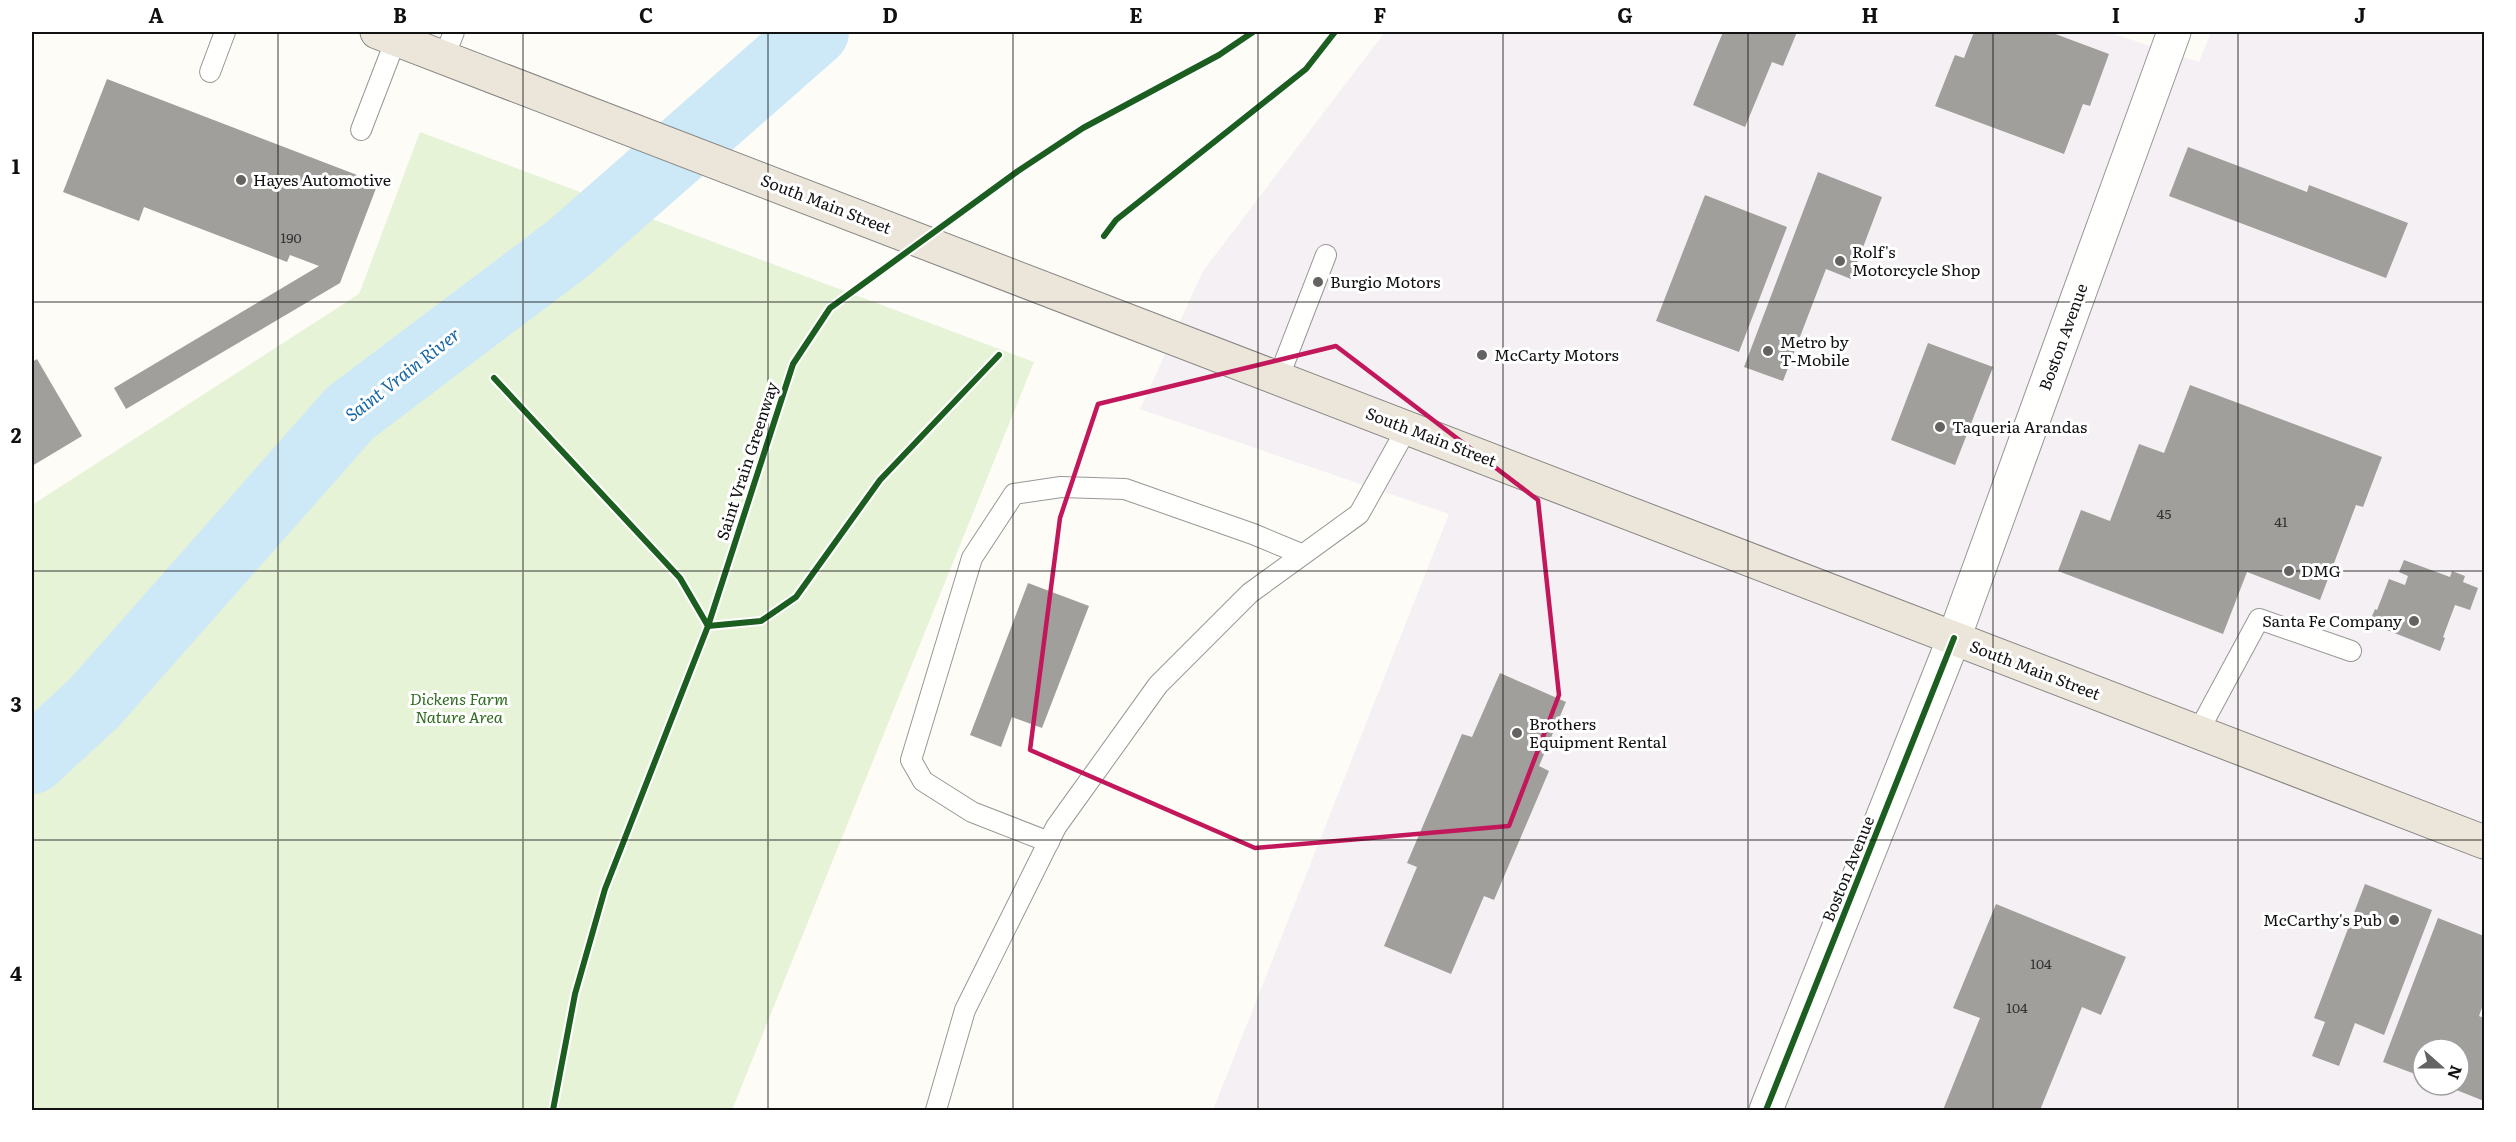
<svg xmlns="http://www.w3.org/2000/svg" width="2516" height="1142" viewBox="0 0 2516 1142" font-family="Literata,serif">
<rect width="100%" height="100%" fill="#fdfcf7"/>
<path fill="#f5f0f3" fill-rule="evenodd" d="M 1385,32 L 2108,32 L 2199,62 L 2211,32 L 2484,32 L 2484,1110 L 1213,1110 L 1449,514 L 1140,409 L 1203,271 ZM 2423,1049 L 2459,1049 L 2459,1085 L 2423,1085 Z"/>
<path fill="#e7f3d7" d="M 420,132 L 1034,362 L 732,1110 L 32,1110 L 32,505 L 359,294 Z"/>
<g fill="none" stroke-linecap="round" stroke-linejoin="round">
<path stroke="#cde8f7" stroke-width="68" d="M 32,760 L 94,703 L 350,413 L 570,247 L 815,32"/>
</g>
<g fill="#a19f9c">
<path d="M 1723,32 L 1797,32 L 1783,66 L 1772,62 L 1745,127 L 1693,105 Z"/>
<path d="M 1974,32 L 2050,32 L 2109,54 L 2090,106 L 2083,104 L 2064,154 L 1935,106 L 1955,55 L 1964,58 Z"/>
<path d="M 107,79 L 378,183 L 340,283 L 126,409 L 114,388 L 319,266 L 290,255 L 287,262 L 144,207 L 139,221 L 63,192 Z"/>
<path d="M 2188,147 L 2307,192 L 2309,185 L 2408,223 L 2386,278 L 2169,196 Z"/>
<path d="M 1818,172 L 1882,197 L 1851,279 L 1826,269 L 1783,381 L 1744,367 Z"/>
<path d="M 1705,195 L 1787,227 L 1739,352 L 1656,321 Z"/>
<path d="M 1928,343 L 1993,367 L 1955,465 L 1891,440 Z"/>
<path d="M 37,359 L 82,436 L 32,466 L 32,362 Z"/>
<path d="M 2190,385 L 2382,457 L 2363,507 L 2356,505 L 2320,600 L 2247,572 L 2223,634 L 2058,571 L 2081,510 L 2110,521 L 2139,444 L 2164,453 Z"/>
<path d="M 2404,560 L 2450,577 L 2452,571 L 2465,576 L 2463,582 L 2478,588 L 2470,610 L 2455,605 L 2443,637 L 2445,638 L 2440,651 L 2369,623 L 2375,609 L 2377,610 L 2389,579 L 2405,585 L 2408,576 L 2399,572 Z"/>
<path d="M 1028,583 L 1089,606 L 1042,728 L 1012,717 L 1001,747 L 970,735 Z"/>
<path d="M 1500,673 L 1566,702 L 1539,766 L 1549,771 L 1494,900 L 1484,896 L 1451,974 L 1384,946 L 1417,867 L 1407,863 L 1462,734 L 1472,737 Z"/>
<path d="M 2365,884 L 2432,910 L 2384,1035 L 2355,1023 L 2339,1066 L 2312,1056 L 2325,1022 L 2314,1018 Z"/>
<path d="M 1996,904 L 2126,957 L 2101,1015 L 2082,1007 L 2040,1110 L 1943,1110 L 1980,1018 L 1953,1008 Z"/>
<path d="M 2438,918 L 2484,936 L 2484,1002 L 2479,1016 L 2484,1018 L 2484,1101 L 2444,1085 L 2459,1085 L 2459,1049 L 2423,1049 L 2423,1077 L 2383,1062 Z"/>
</g>
<g fill="none" stroke-linecap="round" stroke-linejoin="round">
<g stroke="#979795" stroke-width="22">
<g id="service">
<path d="M 444,57 L 454,32"/>
<path d="M 210,72 L 225,32"/>
<path d="M 361,130 L 396,39"/>
<path d="M 1278,379 L 1326,255"/>
<path d="M 2198,732 L 2259,619 L 2351,651"/>
<path d="M 1049,842 L 972,812 L 923,781 L 911,760 L 972,558 L 1014,494 L 1061,487 L 1125,489 L 1253,534 L 1301,554"/>
<path d="M 936,1110 L 965,1010 L 1056,827 L 1158,685 L 1250,593 L 1359,514 L 1407,428"/>
</g>
</g>
<g stroke="#979795" stroke-width="35">
<path id="minor" d="M 1766,1110 L 1954,638 L 2174,32"/>
</g>
<g stroke="#858482" stroke-width="35">
<path id="trunk" d="M 377,32 L 2484,842"/>
</g>
<use href="#service" stroke="#fffffe" stroke-width="20"/>
<use href="#minor" stroke="#fffffe" stroke-width="33"/>
<use href="#trunk" stroke="#ece5da" stroke-width="33"/>
<g stroke="#fff" stroke-width="10">
<g id="cycleway">
<path d="M 1104,236 L 1116,220 L 1306,69 L 1335,32"/>
<path d="M 494,378 L 680,578 L 708,626 L 761,621 L 796,597 L 880,480 L 999,355"/>
<path d="M 553,1110 L 575,994 L 605,889 L 708,626 L 793,364 L 830,308 L 1018,171 L 1083,128 L 1219,55 L 1253,32"/>
<path d="M 1766,1110 L 1954,638"/>
</g>
</g>
<use href="#cycleway" stroke="#1b5e20" stroke-width="6"/>
</g>
<path fill="none" stroke="#c2185b" stroke-width="4.5" stroke-linejoin="round" d="M 1336,346 L 1538,500 L 1559,695 L 1509,826 L 1255,848 L 1030,750 L 1060,518 L 1098,404 Z"/>
<path fill="none" stroke="#111" stroke-width="1.5" stroke-opacity="0.55" d="M 278,32 L 278,1110M 523,32 L 523,1110M 768,32 L 768,1110M 1013,32 L 1013,1110M 1258,32 L 1258,1110M 1503,32 L 1503,1110M 1748,32 L 1748,1110M 1993,32 L 1993,1110M 2238,32 L 2238,1110M 32,302 L 2484,302M 32,571 L 2484,571M 32,840 L 2484,840"/>
<g fill="#646362" stroke="#fff" stroke-width="2">
<circle cx="241" cy="180" r="6"/>
<circle cx="1840" cy="261" r="6"/>
<circle cx="1318" cy="282" r="6"/>
<circle cx="1768" cy="351" r="6"/>
<circle cx="1482" cy="355" r="6"/>
<circle cx="1940" cy="427" r="6"/>
<circle cx="2289" cy="571" r="6"/>
<circle cx="2414" cy="621" r="6"/>
<circle cx="1517" cy="733" r="6"/>
<circle cx="2394" cy="920" r="6"/>
</g>
<g text-anchor="middle" stroke-width="6" stroke-linejoin="round" paint-order="stroke">
<g font-size="14" fill="#353434">
<text x="291" y="243">190</text>
<text x="2164" y="519">45</text>
<text x="2281" y="527">41</text>
<text x="2041" y="969">104</text>
<text x="2017" y="1013">104</text>
</g>
<g font-size="16" fill="#111" stroke="#fff" text-anchor="start">
<text x="253" y="186">Hayes Automotive</text>
<text x="1852" y="258">Rolf's<tspan x="1852" dy="18">Motorcycle Shop</tspan></text>
<text x="1330" y="288">Burgio Motors</text>
<text x="1780" y="348">Metro by<tspan x="1780" dy="18">T-Mobile</tspan></text>
<text x="1494" y="361">McCarty Motors</text>
<text x="1952" y="433">Taqueria Arandas</text>
<text x="2301" y="577">DMG</text>
<text x="2402" y="627" text-anchor="end">Santa Fe Company</text>
<text x="1529" y="730">Brothers<tspan x="1529" dy="18">Equipment Rental</tspan></text>
<text x="2382" y="926" text-anchor="end">McCarthy's Pub</text>
</g>
<g font-size="16" fill="#111" stroke="#fff">
<text transform="translate(826 204) rotate(21)" y="6">South Main Street</text>
<text transform="translate(2063 337) rotate(-70)" y="6">Boston Avenue</text>
<text transform="translate(1431 437) rotate(21)" y="6">South Main Street</text>
<text transform="translate(747 461) rotate(-72)" y="6">Saint Vrain Greenway</text>
<text transform="translate(2035 670) rotate(21)" y="6">South Main Street</text>
<text transform="translate(1848 869) rotate(-68)" y="6">Boston Avenue</text>
</g>
<g font-size="16" font-style="italic" fill="#2f6b1f" stroke="#fff">
<text x="459" y="705">Dickens Farm<tspan x="459" dy="18">Nature Area</tspan></text>
</g>
<g font-size="18" font-style="italic" fill="#1768a6" stroke="#fff">
<text transform="translate(403 375) rotate(-38)" y="6">Saint Vrain River</text>
</g>
</g>
<rect width="2516" height="1142" fill="none" stroke="#ffffff" stroke-width="66"/>
<g transform="translate(2441 1067) rotate(111)"><circle r="28" fill="#ffffff" stroke="#a0a0a0" stroke-width="1.5"/>
<path d="M0-4.5L10 22L0 15L-10 22Z" fill="#646362"/>
<text y="-9" font-size="16" font-weight="bold" text-anchor="middle" fill="#111111">N</text>
</g>
<rect x="33" y="33" width="2450" height="1076" fill="none" stroke="#111" stroke-width="2"/>
<g font-size="20" text-anchor="middle" font-weight="bold" fill="#111">
<text x="156" y="23">A</text>
<text x="400" y="23">B</text>
<text x="646" y="23">C</text>
<text x="890" y="23">D</text>
<text x="1136" y="23">E</text>
<text x="1380" y="23">F</text>
<text x="1625" y="23">G</text>
<text x="1870" y="23">H</text>
<text x="2116" y="23">I</text>
<text x="2360" y="23">J</text>
<text x="16" y="174">1</text>
<text x="16" y="443">2</text>
<text x="16" y="712">3</text>
<text x="16" y="981">4</text>
</g>
</svg>
